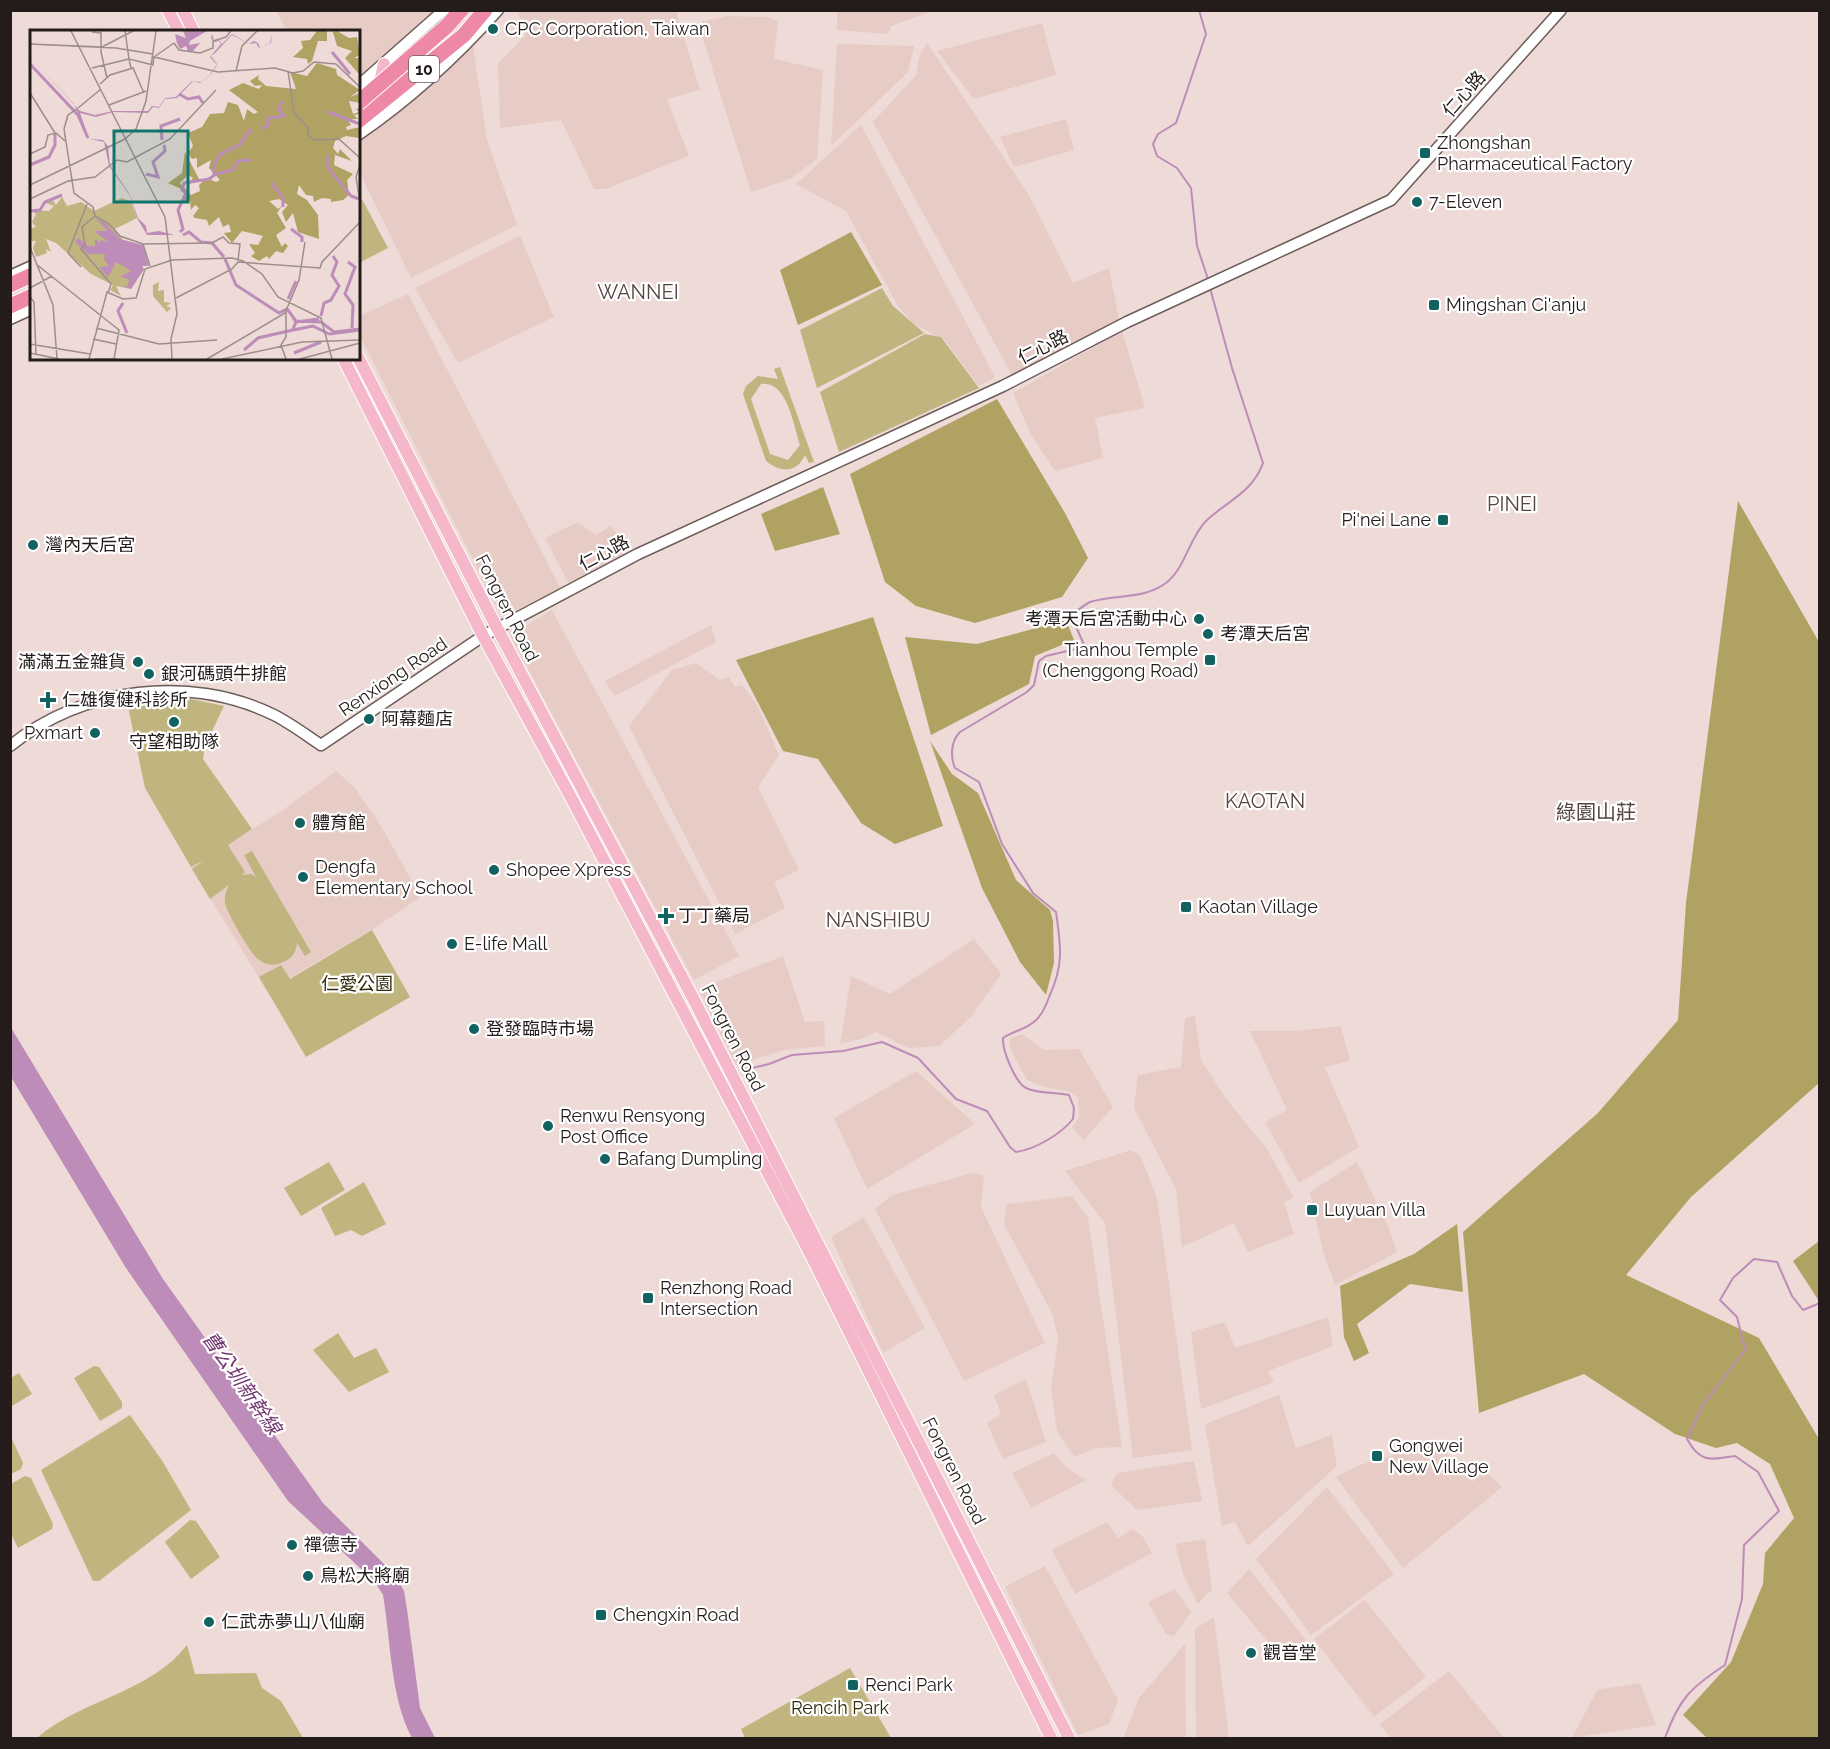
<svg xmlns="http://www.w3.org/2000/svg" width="1830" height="1749" viewBox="0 0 1830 1749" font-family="Raleway,'Noto Sans TC',sans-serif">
<rect width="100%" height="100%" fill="#eedad6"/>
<g fill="#e7ccc6">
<path d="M 276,11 L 434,11 L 359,81 L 358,32 L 287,31 Z"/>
<path d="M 518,11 L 676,11 L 700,90 L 667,99 L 689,156 L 606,189 L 594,189 L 561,120 L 500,128 L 498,63 L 525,36 Z"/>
<path d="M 837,11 L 837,10 L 932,11 L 891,26 L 888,34 L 837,30 Z"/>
<path d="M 726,16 L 767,17 L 778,21 L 774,59 L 823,70 L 817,159 L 792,178 L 751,192 L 698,23 Z"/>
<path d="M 1042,23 L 1056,75 L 974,99 L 937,51 Z"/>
<path d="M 927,43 L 1029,195 L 1073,283 L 1109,268 L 1119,320 L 1012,375 L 873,122 L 916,75 L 920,55 Z"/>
<path d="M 837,44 L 914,46 L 908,72 L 831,146 Z"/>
<path d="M 473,46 L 487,140 L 517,225 L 411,278 L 359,171 L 359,141 Z"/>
<path d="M 1066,119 L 1074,150 L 1014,167 L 1000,137 Z"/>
<path d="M 861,125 L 995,377 L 979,386 L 944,339 L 915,325 L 898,306 L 846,211 L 796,184 Z"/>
<path d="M 520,236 L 554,317 L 458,363 L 415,288 Z"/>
<path d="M 408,294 L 561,589 L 502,617 L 359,334 L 359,316 Z"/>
<path d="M 1122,331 L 1145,408 L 1095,418 L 1103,458 L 1055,471 L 1031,435 L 1013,393 Z"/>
<path d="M 578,522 L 596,535 L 611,526 L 630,551 L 569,584 L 545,538 Z"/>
<path d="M 552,610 L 739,956 L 694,980 L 510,635 Z"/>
<path d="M 711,625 L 716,642 L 615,696 L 605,681 Z"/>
<path d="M 696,663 L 720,680 L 729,677 L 735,687 L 742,685 L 757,705 L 779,755 L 758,787 L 799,870 L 774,882 L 785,908 L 735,934 L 629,726 L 672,670 Z"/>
<path d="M 336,771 L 355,788 L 381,826 L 421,897 L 376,927 L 267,991 L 191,867 L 280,812 Z"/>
<path d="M 974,939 L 1001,974 L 971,1017 L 939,1046 L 909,1048 L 876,1032 L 864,1038 L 840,1044 L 851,976 L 890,994 Z"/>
<path d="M 783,956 L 805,1022 L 824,1021 L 825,1046 L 784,1050 L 736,1065 L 699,989 Z"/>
<path d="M 1195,1015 L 1201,1060 L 1227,1100 L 1267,1149 L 1294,1198 L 1284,1202 L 1294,1234 L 1248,1252 L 1234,1223 L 1182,1247 L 1176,1189 L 1134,1108 L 1138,1075 L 1181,1067 L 1185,1019 Z"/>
<path d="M 1341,1026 L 1350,1061 L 1325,1067 L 1359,1147 L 1299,1183 L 1265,1122 L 1287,1110 L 1250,1031 L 1297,1031 Z"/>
<path d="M 1022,1034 L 1044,1050 L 1079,1049 L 1113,1107 L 1084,1140 L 1072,1128 L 1079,1117 L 1078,1098 L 1068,1091 L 1044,1087 L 1027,1080 L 1011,1051 L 1009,1039 Z"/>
<path d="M 916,1071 L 975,1124 L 867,1189 L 834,1118 Z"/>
<path d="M 1131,1150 L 1141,1157 L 1157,1198 L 1192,1450 L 1133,1458 L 1105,1223 L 1065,1171 Z"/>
<path d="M 1357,1162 L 1387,1224 L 1397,1252 L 1335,1285 L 1323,1252 L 1310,1192 Z"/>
<path d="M 973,1173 L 984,1175 L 981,1207 L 1045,1343 L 964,1381 L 875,1209 L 892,1195 Z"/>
<path d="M 1072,1196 L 1088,1218 L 1122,1447 L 1096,1448 L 1074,1457 L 1057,1431 L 1051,1389 L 1058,1338 L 1053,1315 L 1004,1224 L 1007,1204 Z"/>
<path d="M 864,1217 L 925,1328 L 883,1353 L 831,1237 Z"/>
<path d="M 1328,1317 L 1333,1346 L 1268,1371 L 1274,1382 L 1201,1409 L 1191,1332 L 1225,1322 L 1235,1348 Z"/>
<path d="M 1026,1379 L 1046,1442 L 1003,1459 L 987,1423 L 1001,1414 L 994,1395 Z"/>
<path d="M 1279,1395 L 1296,1448 L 1332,1435 L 1337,1466 L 1248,1546 L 1235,1522 L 1222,1526 L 1205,1424 Z"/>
<path d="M 1440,1445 L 1472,1482 L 1485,1470 L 1502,1487 L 1403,1568 L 1336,1477 L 1360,1465 L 1420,1447 Z"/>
<path d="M 1054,1453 L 1068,1469 L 1086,1480 L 1031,1508 L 1012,1473 Z"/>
<path d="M 1194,1461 L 1202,1501 L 1137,1510 L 1111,1485 L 1117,1473 Z"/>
<path d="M 1327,1487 L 1394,1574 L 1311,1635 L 1256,1559 Z"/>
<path d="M 1107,1522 L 1118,1538 L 1133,1529 L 1143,1537 L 1152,1553 L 1075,1594 L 1052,1550 Z"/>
<path d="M 1205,1539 L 1212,1589 L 1198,1604 L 1184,1576 L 1175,1544 Z"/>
<path d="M 1045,1566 L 1118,1700 L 1109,1724 L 1078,1735 L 1005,1587 Z"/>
<path d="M 1249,1569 L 1306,1640 L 1283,1660 L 1227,1593 Z"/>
<path d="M 1175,1589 L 1191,1612 L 1174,1636 L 1166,1634 L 1148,1602 Z"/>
<path d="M 1365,1600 L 1426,1677 L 1374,1717 L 1314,1639 Z"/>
<path d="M 1214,1617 L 1229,1738 L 1196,1738 L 1195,1629 Z"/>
<path d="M 1185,1644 L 1186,1738 L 1123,1738 L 1139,1698 Z"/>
<path d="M 1449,1671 L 1504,1738 L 1390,1738 L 1380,1724 Z"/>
<path d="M 1640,1683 L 1656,1725 L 1572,1738 L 1597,1690 Z"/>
</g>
<g fill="#c0b57f" fill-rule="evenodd">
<path d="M 362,199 L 388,248 L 359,263 L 359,201 Z"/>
<path d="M 882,288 L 893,306 L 924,333 L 817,388 L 800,330 Z"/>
<path d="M 925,334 L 941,337 L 979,388 L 839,452 L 820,392 Z"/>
<path d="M 780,367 L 814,462 L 809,463 L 805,455 C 797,473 781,473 766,461 L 743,394 L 746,386 L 758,376 L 778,379 L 774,369 ZM 761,384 C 787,379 794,427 800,445 L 788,460 L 770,454 L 751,399 Z"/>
<path d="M 126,697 L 182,697 L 224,706 L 205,746 L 203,759 L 252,829 L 228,845 L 245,872 L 242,875 L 251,874 L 256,877 L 244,855 L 252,851 L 311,952 L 305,956 L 297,943 C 296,951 293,958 285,961 C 277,966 267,966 259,960 C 251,955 227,913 225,903 C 224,897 226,891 229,885 L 210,899 L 192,869 L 204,860 L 191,867 L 145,788 Z"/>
<path d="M 372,930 L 410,997 L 306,1057 L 259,977 L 281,965 L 290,979 Z"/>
<path d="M 329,1162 L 345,1190 L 301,1216 L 284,1188 Z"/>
<path d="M 364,1182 L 386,1224 L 362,1236 L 351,1230 L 335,1236 L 321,1208 Z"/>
<path d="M 338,1333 L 354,1358 L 376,1348 L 389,1372 L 349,1392 L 313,1350 Z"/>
<path d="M 94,1366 L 99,1367 L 122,1402 L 122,1408 L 100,1421 L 74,1378 Z"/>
<path d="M 19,1373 L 32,1394 L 12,1406 L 11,1378 Z"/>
<path d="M 130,1415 L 163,1462 L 191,1510 L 99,1581 L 93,1581 L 41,1470 Z"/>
<path d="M 11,1437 L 23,1463 L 21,1469 L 11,1474 Z"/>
<path d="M 25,1476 L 31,1478 L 53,1524 L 52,1529 L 18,1548 L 11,1534 L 11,1484 Z"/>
<path d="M 190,1520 L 196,1521 L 220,1557 L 191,1579 L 165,1542 Z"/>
<path d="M 187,1645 L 195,1674 L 256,1673 L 262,1688 L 281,1701 L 303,1738 L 37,1738 C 82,1699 150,1693 187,1645 Z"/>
<path d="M 850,1668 L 891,1738 L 745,1738 L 741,1729 Z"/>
</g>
<g fill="#b0a262">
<path d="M 851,232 L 882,285 L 798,325 L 780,270 Z"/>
<path d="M 997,399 L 1065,513 L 1088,558 L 1062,597 L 975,623 L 916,606 L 885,582 L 850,474 Z"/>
<path d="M 823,487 L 840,534 L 775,551 L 761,514 Z"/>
<path d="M 1738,501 L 1819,642 L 1819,1083 L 1691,1197 L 1626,1275 L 1759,1338 L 1819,1439 L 1819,1738 L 1707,1738 L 1683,1715 L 1731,1662 L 1763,1584 L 1765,1553 L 1794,1518 L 1770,1464 L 1737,1443 L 1716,1448 L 1675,1434 L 1584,1374 L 1479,1413 L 1463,1232 L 1598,1113 L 1678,1020 L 1686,903 Z"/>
<path d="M 873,617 L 943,826 L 895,844 L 861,823 L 818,759 L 783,751 L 736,660 Z"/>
<path d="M 1066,620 L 1074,640 L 1035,656 L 1029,684 L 931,735 L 905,637 L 977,644 Z"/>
<path d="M 930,741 L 952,774 L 978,793 L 1016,880 L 1050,910 L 1053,921 L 1054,963 L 1046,995 L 1020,962 L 982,888 Z"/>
<path d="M 1457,1224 L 1463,1292 L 1410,1284 L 1357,1324 L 1369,1353 L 1354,1361 L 1344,1337 L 1340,1286 L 1414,1254 Z"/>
<path d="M 1819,1241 L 1819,1301 L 1793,1261 Z"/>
</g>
<path fill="#bd8cb9" d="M 10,1026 L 163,1279 L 323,1503 L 396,1576 L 404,1591 L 407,1609 L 420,1708 L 435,1738 L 412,1738 C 390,1696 391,1641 383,1595 L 375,1582 L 288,1501 L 126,1268 L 11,1077 Z"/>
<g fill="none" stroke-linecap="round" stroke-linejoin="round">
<g stroke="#bd8cb9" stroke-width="2">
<path d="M 1199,10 L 1206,34 L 1176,123 L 1158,134 L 1153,144 L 1157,156 L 1177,168 L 1191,188 L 1197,246 L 1208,279"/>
<path d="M 743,1070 L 769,1064 L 792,1055 L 843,1051 L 882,1042 L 918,1058 L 956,1099 L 987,1111 L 1010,1147 L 1016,1152 C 1036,1149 1061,1134 1073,1119 L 1074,1108 L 1069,1095 C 1056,1092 1038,1094 1026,1088 C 1015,1082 1002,1050 1003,1038 C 1013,1031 1027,1029 1035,1021 C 1042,1015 1046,1006 1049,997 C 1064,965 1061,947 1056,912 L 1033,893 L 1002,844 L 979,782 L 955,768 C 950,756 951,741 960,732 L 1027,692 L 1034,685 L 1039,661 L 1046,656 L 1085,647 L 1071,615 C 1077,611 1084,605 1090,602 C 1115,594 1143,600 1166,583 C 1186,567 1189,538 1206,521 C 1227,501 1253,492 1263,463 L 1232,368 L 1210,288"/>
<path d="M 1665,1738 C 1679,1699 1690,1688 1725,1665 L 1742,1599 L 1744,1545 L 1779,1511 L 1758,1472 L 1735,1456 C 1710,1460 1700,1463 1687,1439 L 1702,1406 L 1745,1350 L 1737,1317 L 1720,1300 L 1733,1278 L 1754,1259 L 1777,1262 L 1792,1296 L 1803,1310 L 1820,1303"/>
</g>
<g stroke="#6c5c58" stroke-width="13">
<g id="minor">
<path d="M 358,86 L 444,10"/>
<path d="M 358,135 C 409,100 457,56 498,10"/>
<path d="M 10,276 L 32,266"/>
<path d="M 10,319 L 32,309"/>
<path d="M 10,746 C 83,687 190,674 274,715 C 290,723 306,735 321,745 L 483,636 L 638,554 L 1003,386 L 1127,322 L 1391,200 L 1561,10"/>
</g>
</g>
<g stroke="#fff" stroke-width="14">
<g id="major">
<path d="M 168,10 L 179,32"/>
<path d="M 183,10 L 194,32"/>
<path d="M 379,87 L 384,64"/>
<path d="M 358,357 L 497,628 L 693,998 L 1069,1738"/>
<path d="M 343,358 L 483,636 L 567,790 L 811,1255 L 1051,1738"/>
</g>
</g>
<g stroke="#fff" stroke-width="17">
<g id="highway">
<path d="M 358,121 L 464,35 L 485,10"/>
<path d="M 10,285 L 32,275"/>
<path d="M 10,306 L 32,296"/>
</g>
</g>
<use href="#minor" stroke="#fff" stroke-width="10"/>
<use href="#major" stroke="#f4b8ca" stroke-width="12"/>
<use href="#highway" stroke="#ed89a7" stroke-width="15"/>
<g stroke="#fff" stroke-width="17" stroke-linecap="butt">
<path id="highway-bridge" d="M 358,103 L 447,26 L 461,10"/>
</g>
<use href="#highway-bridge" stroke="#ed89a7" stroke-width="15"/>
</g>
<g fill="#116260" stroke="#fff" stroke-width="2">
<circle cx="493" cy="29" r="6"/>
<rect x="1419" y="147" width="12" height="12" rx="3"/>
<circle cx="1417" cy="202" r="6"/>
<rect x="1428" y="299" width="12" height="12" rx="3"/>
<rect x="1437" y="514" width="12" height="12" rx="3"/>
<circle cx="33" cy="545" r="6"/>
<circle cx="1199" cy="619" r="6"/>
<circle cx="1208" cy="634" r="6"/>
<rect x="1204" y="654" width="12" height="12" rx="3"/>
<circle cx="138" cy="662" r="6"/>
<circle cx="149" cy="674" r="6"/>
<path d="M45 691h6v6h6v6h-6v6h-6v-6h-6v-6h6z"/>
<circle cx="369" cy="719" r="6"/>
<circle cx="174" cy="722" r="6"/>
<circle cx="95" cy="733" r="6"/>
<circle cx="300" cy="823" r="6"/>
<circle cx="494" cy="870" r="6"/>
<circle cx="303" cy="877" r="6"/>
<rect x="1180" y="901" width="12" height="12" rx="3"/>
<path d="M663 907h6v6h6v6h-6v6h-6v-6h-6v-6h6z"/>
<circle cx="452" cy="944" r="6"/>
<circle cx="474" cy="1029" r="6"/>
<circle cx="548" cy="1126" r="6"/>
<circle cx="605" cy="1159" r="6"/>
<rect x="1306" y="1204" width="12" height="12" rx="3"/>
<rect x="642" y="1292" width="12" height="12" rx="3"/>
<rect x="1371" y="1450" width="12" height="12" rx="3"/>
<circle cx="292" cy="1545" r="6"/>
<circle cx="308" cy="1576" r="6"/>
<rect x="595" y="1609" width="12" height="12" rx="3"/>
<circle cx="209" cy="1622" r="6"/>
<circle cx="1251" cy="1653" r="6"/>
<rect x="847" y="1679" width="12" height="12" rx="3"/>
</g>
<g text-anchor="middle" stroke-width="4.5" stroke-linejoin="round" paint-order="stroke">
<rect fill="#fff" stroke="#65605f" stroke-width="1.5" x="409" y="56" width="30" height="26" rx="4.5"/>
<g font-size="16" font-weight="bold" fill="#231c1b">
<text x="424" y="75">10</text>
</g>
<g font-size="18" fill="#231c1b" stroke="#fff" text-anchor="start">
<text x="505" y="35">CPC Corporation, Taiwan</text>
<text x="1437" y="149">Zhongshan<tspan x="1437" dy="21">Pharmaceutical Factory</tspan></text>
<text x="1429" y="208">7-Eleven</text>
<text x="1446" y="311">Mingshan Ci'anju</text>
<text x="1431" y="526" text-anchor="end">Pi'nei Lane</text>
<text x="45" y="551">灣內天后宮</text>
<text x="1187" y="625" text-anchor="end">考潭天后宮活動中心</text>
<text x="1220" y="640">考潭天后宮</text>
<text x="1198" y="656" text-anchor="end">Tianhou Temple<tspan x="1198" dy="21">(Chenggong Road)</tspan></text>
<text x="126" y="668" text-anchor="end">滿滿五金雜貨</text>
<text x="161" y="680">銀河碼頭牛排館</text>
<text x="62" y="706">仁雄復健科診所</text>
<text x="381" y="725">阿幕麵店</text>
<text x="83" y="739" text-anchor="end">Pxmart</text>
<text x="174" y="748" text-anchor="middle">守望相助隊</text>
<text x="312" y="829">體育館</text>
<text x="315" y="873">Dengfa<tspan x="315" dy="21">Elementary School</tspan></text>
<text x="506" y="876">Shopee Xpress</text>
<text x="1198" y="913">Kaotan Village</text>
<text x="678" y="922">丁丁藥局</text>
<text x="464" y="950">E-life Mall</text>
<text x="486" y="1035">登發臨時市場</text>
<text x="560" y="1122">Renwu Rensyong<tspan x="560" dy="21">Post Office</tspan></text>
<text x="617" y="1165">Bafang Dumpling</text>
<text x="1324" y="1216">Luyuan Villa</text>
<text x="660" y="1294">Renzhong Road<tspan x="660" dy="21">Intersection</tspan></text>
<text x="1389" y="1452">Gongwei<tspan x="1389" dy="21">New Village</tspan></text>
<text x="304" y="1551">禪德寺</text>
<text x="320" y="1582">鳥松大將廟</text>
<text x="613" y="1621">Chengxin Road</text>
<text x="221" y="1628">仁武赤夢山八仙廟</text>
<text x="1263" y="1659">觀音堂</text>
<text x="865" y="1691">Renci Park</text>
</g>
<g font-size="18" fill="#231c1b" stroke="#fff">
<text transform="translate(1464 94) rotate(-49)" y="6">仁心路</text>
<text transform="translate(1043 347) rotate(-27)" y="6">仁心路</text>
<text transform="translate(604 553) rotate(-28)" y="6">仁心路</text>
<text transform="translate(507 608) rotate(63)" y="6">Fongren Road</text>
<text transform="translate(393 677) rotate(-34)" y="6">Renxiong Road</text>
<text transform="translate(733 1038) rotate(63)" y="6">Fongren Road</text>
<text transform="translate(954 1471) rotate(63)" y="6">Fongren Road</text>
</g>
<g font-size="18" fill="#312a0d" stroke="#fff">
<text x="357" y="990">仁愛公園</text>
<text x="840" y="1714">Rencih Park</text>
</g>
<g font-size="20" fill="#544541" stroke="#fff">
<text x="638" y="299">WANNEI</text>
<text x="1512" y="511">PINEI</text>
<text x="1265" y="808">KAOTAN</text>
<text x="1596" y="819">綠園山莊</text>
<text x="878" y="927">NANSHIBU</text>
</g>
<g font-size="20" font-style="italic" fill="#743771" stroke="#fff">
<text transform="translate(242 1383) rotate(55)" y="7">曹公圳新幹線</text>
</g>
</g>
<g transform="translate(30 30)">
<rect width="330" height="330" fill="#eedad6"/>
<path d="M 32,167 L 37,176 L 51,172 L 64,181 L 92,168 L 101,172 L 107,188 L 85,199 L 114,239 L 101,259 L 86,256 L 91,266 L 80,260 L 83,255 L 61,244 L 26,213 L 16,209 L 21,222 L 16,219 L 17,223 L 6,227 L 3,218 L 6,211 L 0,211 L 0,199 L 6,197 L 2,192 L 6,184 L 1,180 L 19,181 L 24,176 L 16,173 L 23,170 L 26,175 ZM 129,252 L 128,261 L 134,260 L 134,272 L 141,273 L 136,276 L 141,278 L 137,282 L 123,266 L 123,255 Z" fill="#c0b57f"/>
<path d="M 287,1 L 297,1 L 297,11 L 288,11 L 282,31 L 278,34 L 277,29 L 263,27 L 273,18 L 271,11 L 280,10 ZM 307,1 L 319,8 L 327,7 L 330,25 L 324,28 L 330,28 L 329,44 L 315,28 L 322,21 L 307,16 L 303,2 ZM 287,33 L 306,39 L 307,45 L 330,60 L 320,67 L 330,63 L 330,73 L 319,71 L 323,84 L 329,82 L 326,79 L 330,78 L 330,84 L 324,85 L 328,89 L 317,89 L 321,95 L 316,97 L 317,100 L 330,97 L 329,108 L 316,106 L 305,111 L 303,118 L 308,124 L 310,119 L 322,131 L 305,125 L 304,135 L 323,144 L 317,150 L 319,165 L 313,170 L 301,172 L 301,169 L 292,168 L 284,172 L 283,166 L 276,165 L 269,155 L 267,164 L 277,170 L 288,185 L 289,209 L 268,202 L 263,183 L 256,192 L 252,182 L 258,175 L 249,169 L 239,171 L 248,179 L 252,176 L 247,183 L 256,198 L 246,205 L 252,217 L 255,213 L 258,216 L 253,223 L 246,221 L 239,229 L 237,226 L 229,231 L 221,226 L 225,223 L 219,214 L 228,215 L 233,206 L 212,201 L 202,213 L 194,203 L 201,202 L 199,194 L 193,197 L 189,187 L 179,196 L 177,190 L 165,188 L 163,186 L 169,178 L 165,175 L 161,180 L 160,171 L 152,171 L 156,161 L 138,153 L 152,143 L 155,122 L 170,151 L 158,154 L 163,148 L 158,145 L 150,153 L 161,165 L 170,161 L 169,155 L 177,148 L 186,152 L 190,150 L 179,138 L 181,130 L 167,138 L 167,128 L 162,129 L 158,123 L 163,116 L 158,103 L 172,97 L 180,84 L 194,83 L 198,72 L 208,75 L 214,91 L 217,79 L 224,84 L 228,82 L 199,60 L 213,53 L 229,59 L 232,55 L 225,56 L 220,51 L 229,45 L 228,49 L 236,56 L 266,59 L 260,42 L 277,46 Z" fill="#b0a262"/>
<path d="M 153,1 L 177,1 L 160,11 L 159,15 L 170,13 L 163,21 L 158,21 L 156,16 L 150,19 L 147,13 L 145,4 L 156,8 ZM 242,1 L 238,3 L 242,5 L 241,13 L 230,18 L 229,18 L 226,13 L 219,14 L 202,5 L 185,23 L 181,26 L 187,34 L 179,46 L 170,53 L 163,51 L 147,68 L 135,69 L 129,78 L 123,77 L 118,83 L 83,82 L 66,87 L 50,83 L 59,109 L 73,110 L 78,116 L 80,135 L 100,165 L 108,188 L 116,196 L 117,203 L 129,201 L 144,205 L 149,202 L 144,205 L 117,205 L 107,188 L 100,166 L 79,136 L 74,112 L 59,109 L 44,74 L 0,27 L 50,81 L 65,85 L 83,81 L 118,81 L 122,76 L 129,77 L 135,68 L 146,67 L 162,51 L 171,52 L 181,44 L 187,35 L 180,27 L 191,14 L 189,11 L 184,12 L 181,8 L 182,4 L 184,11 L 189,10 L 192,14 L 202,4 L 219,14 L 224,11 L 228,13 L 230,18 L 240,13 L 242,5 L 238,3 ZM 65,188 L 75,193 L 90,209 L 113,215 L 119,236 L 112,236 L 114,239 L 101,259 L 93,256 L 98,256 L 99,249 L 90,247 L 101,241 L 86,232 L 78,247 L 69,237 L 79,236 L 74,229 L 75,224 L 58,224 L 45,212 L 48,208 L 58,216 L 65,216 L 65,209 L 70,213 L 71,210 L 79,212 L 64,201 L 78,201 Z" fill="#bd8cb9"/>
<path fill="none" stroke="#bd8cb9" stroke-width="3" d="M 302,22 L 320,44M 0,34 L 48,85M 149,64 L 158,69 L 169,67 L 173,73M 298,82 L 330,94M 48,85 L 58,108M 232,99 L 238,95 L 238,88 L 254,86 L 249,80 L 252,71M 132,110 L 131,96 L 150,89M 298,125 L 298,138 L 321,166 L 329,169M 0,135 L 19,127 L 25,115 L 25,104M 116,144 L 128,147 L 123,132 L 135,121 L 134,115M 184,144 L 184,135 L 190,124 L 209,115 L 221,99M 241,153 L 253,168 L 253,177M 0,181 L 10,180 L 15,172 L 32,165M 261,199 L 272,207 L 272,212M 150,202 L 153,199 L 148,180 L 156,163 L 152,160 L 154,153 L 179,149 L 186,144 L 203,140 L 208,131 L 222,130M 153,205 L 159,202 L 171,212 L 182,213 L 194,227M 195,229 L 206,255 L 249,283 L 257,279 L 266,291 L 291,292 L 304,302 L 330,299M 318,232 L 325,237 L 315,264 L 323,275 L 322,298M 258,269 L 266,251M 93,273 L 88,281 L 97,303M 259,281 L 266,292 L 263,299M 291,286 L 294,273 L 301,270 L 309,256 L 302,245 L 307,232 L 303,226M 266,292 L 289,289M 263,300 L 283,296 L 299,304M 299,304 L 330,300M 214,320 L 228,308 L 263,300M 264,323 L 291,312"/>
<path fill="none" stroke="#9d8e8b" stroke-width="1.5" d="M 41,1 L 135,187 L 147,284 L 141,309 L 142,329M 95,1 L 99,29 L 123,35 L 124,27 L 188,42 L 245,38 L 263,43 L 273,41 L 284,32 L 306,34 L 330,57M 62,2 L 71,3 L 71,22 L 77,48M 144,13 L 149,20 L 170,23 L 183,18 L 183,11 L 196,7 L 201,1M 0,14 L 86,18 L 123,24M 0,14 L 72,17 L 103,1M 124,27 L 144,13M 62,38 L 99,29 L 101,38M 206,41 L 212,16 L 227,1M 258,41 L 264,82 L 278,98 L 278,105 L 285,110 L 309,109 L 330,128M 70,54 L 80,45 L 103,38 L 114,63M 0,63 L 25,103M 79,75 L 116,61M 48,78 L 71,59M 34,99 L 44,163 L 63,177 L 65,186M 34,99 L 38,85 L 47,79M 0,124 L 15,117 L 18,105 L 26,103 L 35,111M 330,135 L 326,147 L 330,172M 0,155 L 95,109 L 106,99 L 116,71 L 126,1M 0,169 L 38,151 L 65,147 L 87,130 L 97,132 L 140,109 L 186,60M 65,186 L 79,194 L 90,206 L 113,214 L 182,213 L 193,207 L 199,213 L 210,214 L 208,230M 65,186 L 52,197 L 55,214 L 51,219 L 81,254 L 78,263M 113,214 L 120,236M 0,217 L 23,275 L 27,329M 38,223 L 57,174M 38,223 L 51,237M 142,230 L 202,228 L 213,231 L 232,244 L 248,267 L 291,288 L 302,329M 6,234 L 89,300 L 84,329M 0,258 L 22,246M 0,267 L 4,272 L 6,325M 146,268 L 202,239 L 208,232 L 290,238 L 292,232 L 330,192M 256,282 L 256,307 L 251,315 L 256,329M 66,298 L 129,314 L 187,310M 63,309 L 86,314M 0,314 L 60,324M 0,323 L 29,329M 59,329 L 77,262 L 93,269 L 106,268 L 115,239 L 142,230M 65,329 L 87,329M 177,329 L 255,283 L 269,250 L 275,212M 192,329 L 272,312 L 330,310M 270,329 L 330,313"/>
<path fill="#0f766e" fill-opacity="0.15" stroke="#0f766e" stroke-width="3" d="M 84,101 L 158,101 L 158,172 L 84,172 Z"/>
<rect width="330" height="330" fill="none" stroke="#231c1b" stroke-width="3"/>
</g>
<rect width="1830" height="1749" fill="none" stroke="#231c1b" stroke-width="24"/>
</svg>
